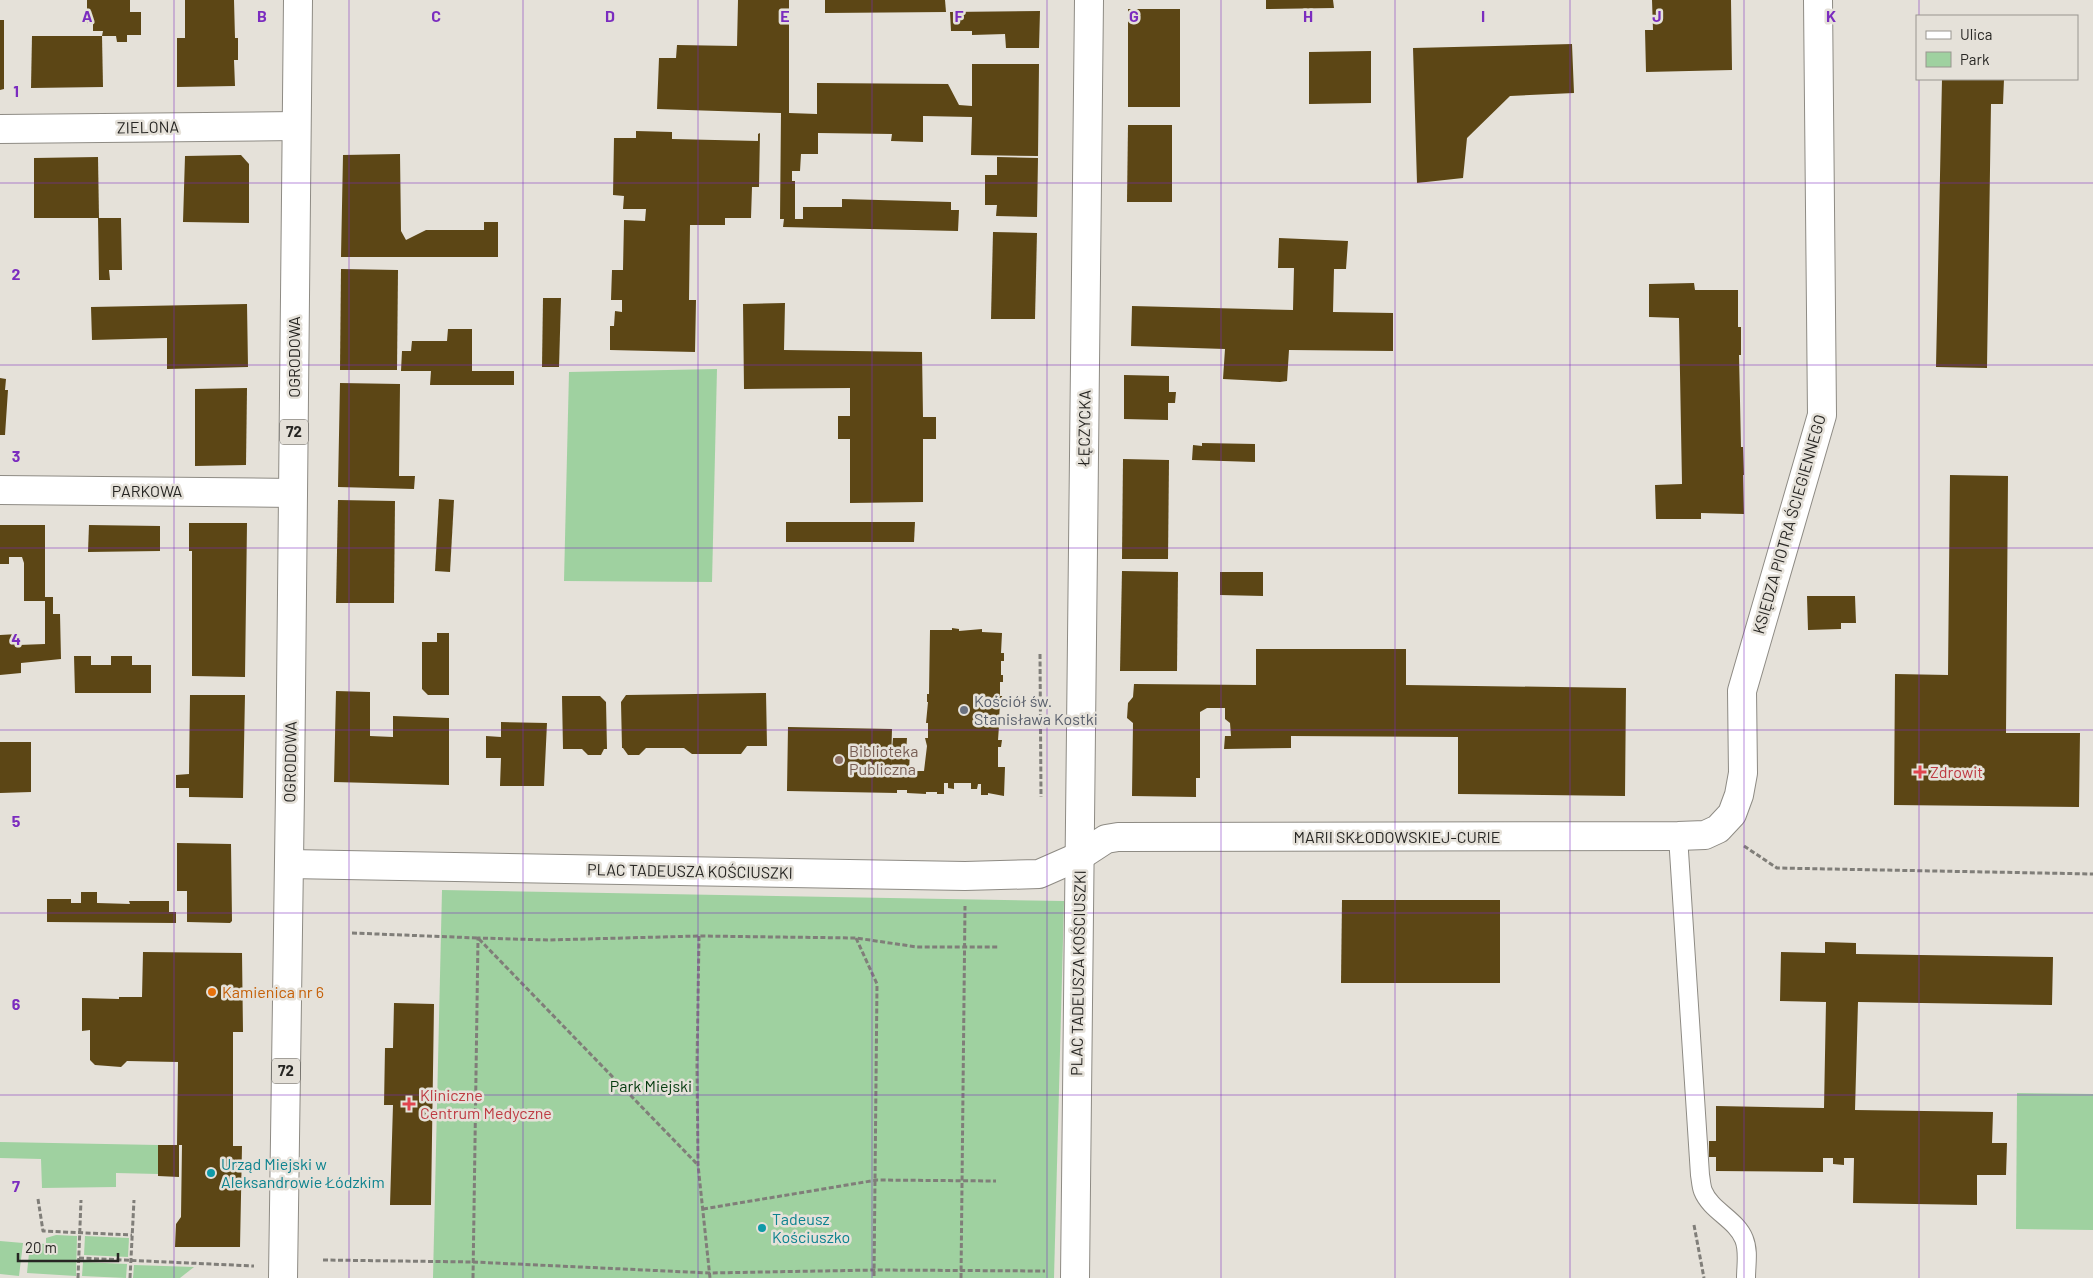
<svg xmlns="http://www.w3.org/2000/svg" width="2093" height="1278" viewBox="0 0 2093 1278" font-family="Barlow,sans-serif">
<rect width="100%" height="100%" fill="#e5e1d9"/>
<g fill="#9fd1a0">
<path d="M 717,369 L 712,582 L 564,581 L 569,372 Z"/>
<path d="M 442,890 L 1064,901 L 1054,1278 L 433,1278 Z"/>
<path d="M 2017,1093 L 2093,1094 L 2093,1230 L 2016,1229 Z"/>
<path d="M 0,1142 L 158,1145 L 158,1174 L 116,1173 L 116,1187 L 42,1188 L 41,1159 L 0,1158 Z"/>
<path d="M 56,1235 L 77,1236 L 76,1276 L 27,1273 L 30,1243 L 46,1244 L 46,1238 Z"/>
<path d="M 85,1236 L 129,1238 L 128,1257 L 84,1255 Z"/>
<path d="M 0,1241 L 23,1243 L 19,1276 L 0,1274 Z"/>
<path d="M 83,1262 L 127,1264 L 126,1278 L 82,1276 Z"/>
<path d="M 134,1265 L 194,1267 L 180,1278 L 133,1278 Z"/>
</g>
<g fill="#5c4615">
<path d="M 87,0 L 130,0 L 130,12 L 141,12 L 141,35 L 127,35 L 127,42 L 117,42 L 116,36 L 102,36 L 103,31 L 93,31 L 93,24 L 87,23 Z"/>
<path d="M 185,0 L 234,0 L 235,38 L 238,38 L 238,60 L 234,60 L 235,86 L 177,87 L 177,38 L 185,38 Z"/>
<path d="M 738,0 L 789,0 L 789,113 L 817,114 L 817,83 L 948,84 L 959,105 L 972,106 L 972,64 L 1039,64 L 1038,156 L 971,155 L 972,117 L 923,116 L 923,142 L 891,141 L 892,134 L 818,133 L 818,154 L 801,154 L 800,171 L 792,171 L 792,181 L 795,181 L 795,219 L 803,219 L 803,207 L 842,207 L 842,199 L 951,202 L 951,210 L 959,210 L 958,231 L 783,227 L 784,219 L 780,219 L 781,113 L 657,109 L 659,58 L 676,58 L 677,45 L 737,46 Z"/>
<path d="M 825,0 L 945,0 L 946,12 L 825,13 Z"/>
<path d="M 1266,0 L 1333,0 L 1334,8 L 1266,9 Z"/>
<path d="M 1652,0 L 1731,0 L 1732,70 L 1646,72 L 1645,30 L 1653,30 Z"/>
<rect x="1128" y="9" width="52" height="98"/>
<path d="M 1040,11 L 1039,48 L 1006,48 L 1005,34 L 972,35 L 972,31 L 951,31 L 950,12 Z"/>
<path d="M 0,20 L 4,20 L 4,89 L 0,90 Z"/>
<path d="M 32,36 L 102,36 L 103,87 L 31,88 Z"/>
<path d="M 1572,44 L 1574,93 L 1510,96 L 1467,138 L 1463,178 L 1417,183 L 1413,48 Z"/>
<path d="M 1371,51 L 1371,103 L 1309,104 L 1309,52 Z"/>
<path d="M 1942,79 L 2004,79 L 2003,104 L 1991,104 L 1987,368 L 1936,367 Z"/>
<path d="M 1128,125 L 1172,125 L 1172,202 L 1127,202 Z"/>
<path d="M 636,131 L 672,132 L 672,139 L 758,141 L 758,134 L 760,133 L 759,187 L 752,187 L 751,218 L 725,218 L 725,225 L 690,225 L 689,300 L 696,300 L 695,352 L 610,350 L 610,326 L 614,326 L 615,311 L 622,312 L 622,300 L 611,300 L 612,270 L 623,270 L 624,220 L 645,221 L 646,209 L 623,209 L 624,196 L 613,195 L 614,138 L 636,138 Z"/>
<path d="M 400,154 L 401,231 L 406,240 L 426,230 L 484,230 L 484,222 L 498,222 L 498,257 L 341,257 L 343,155 Z"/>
<path d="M 241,155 L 249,164 L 249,223 L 183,222 L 185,156 Z"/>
<path d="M 98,157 L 99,218 L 34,218 L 34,158 Z"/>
<path d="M 997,157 L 1038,158 L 1037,217 L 996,216 L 997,205 L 985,205 L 985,175 L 997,175 Z"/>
<path d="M 98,218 L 121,218 L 122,270 L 109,270 L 110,280 L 99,280 Z"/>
<path d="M 993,232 L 1037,233 L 1035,319 L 991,319 Z"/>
<path d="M 1279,238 L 1348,241 L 1346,269 L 1334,269 L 1333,312 L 1393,313 L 1393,351 L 1289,350 L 1287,381 L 1280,382 L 1223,379 L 1225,349 L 1131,346 L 1132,306 L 1293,310 L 1294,268 L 1278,268 Z"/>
<path d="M 341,269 L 398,270 L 397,370 L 340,370 Z"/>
<path d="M 1694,283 L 1695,290 L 1738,290 L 1738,327 L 1741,327 L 1741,355 L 1739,355 L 1741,447 L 1743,447 L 1744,475 L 1743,475 L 1744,514 L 1701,513 L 1701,519 L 1656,519 L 1655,485 L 1682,484 L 1679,318 L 1649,317 L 1649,284 Z"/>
<path d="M 543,298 L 561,298 L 559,367 L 542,367 Z"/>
<path d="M 785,303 L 784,350 L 922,352 L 923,417 L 936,417 L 936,439 L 923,439 L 923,502 L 850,503 L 850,439 L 838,439 L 838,416 L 850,416 L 850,388 L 744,389 L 743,304 Z"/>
<path d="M 247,304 L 248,367 L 167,369 L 167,338 L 92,340 L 91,307 Z"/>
<path d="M 448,329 L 472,329 L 472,371 L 514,371 L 514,385 L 430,385 L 431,371 L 401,371 L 402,351 L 411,351 L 412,341 L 447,341 Z"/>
<path d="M 1124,375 L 1169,376 L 1169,392 L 1176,392 L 1175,403 L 1168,403 L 1168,420 L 1124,419 Z"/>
<path d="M 0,378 L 6,379 L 5,390 L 8,390 L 5,435 L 0,435 Z"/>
<path d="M 340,383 L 400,384 L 399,476 L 415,476 L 414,489 L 338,487 Z"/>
<path d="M 247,388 L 246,465 L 195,466 L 195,389 Z"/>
<path d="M 1202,443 L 1255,444 L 1255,462 L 1192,460 L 1193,445 L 1202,446 Z"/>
<path d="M 1123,459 L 1169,460 L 1168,559 L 1122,559 Z"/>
<path d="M 1950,475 L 2008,476 L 2006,733 L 2080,733 L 2079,807 L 1894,805 L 1895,674 L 1948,675 Z"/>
<path d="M 439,499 L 454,500 L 450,572 L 435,571 Z"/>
<path d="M 338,500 L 395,501 L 394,603 L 336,603 Z"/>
<path d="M 786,522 L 915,522 L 914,542 L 786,542 Z"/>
<path d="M 189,523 L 247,523 L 245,677 L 192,676 L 192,551 L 189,551 Z"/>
<path d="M 0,525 L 45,525 L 45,597 L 53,597 L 53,614 L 60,614 L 61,659 L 21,663 L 21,673 L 0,675 L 0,635 L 18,634 L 19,645 L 45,644 L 45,601 L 24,601 L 24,563 L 22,557 L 9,557 L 9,564 L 0,564 Z"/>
<path d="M 89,525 L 160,526 L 160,551 L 88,552 Z"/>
<path d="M 1122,571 L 1178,572 L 1177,671 L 1120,671 Z"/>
<path d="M 1220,572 L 1263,572 L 1263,596 L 1220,595 Z"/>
<path d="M 1807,596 L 1855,596 L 1856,623 L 1841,623 L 1841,629 L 1808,630 Z"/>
<path d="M 952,628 L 959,629 L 959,631 L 982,629 L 982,632 L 1002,633 L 1001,653 L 1004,653 L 1004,661 L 1001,661 L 1001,675 L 1003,675 L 1003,682 L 1000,682 L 1000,696 L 1002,696 L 1003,704 L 1000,704 L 999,719 L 1002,719 L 1002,726 L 999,726 L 998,740 L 1002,740 L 1001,747 L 998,747 L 998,767 L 1005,767 L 1004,796 L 988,793 L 988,795 L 981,795 L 981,784 L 978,784 L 977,789 L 971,789 L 971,783 L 954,783 L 954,789 L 948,788 L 948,783 L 944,783 L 944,794 L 937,794 L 937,792 L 926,792 L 926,794 L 907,793 L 907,790 L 897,790 L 897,793 L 787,791 L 788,727 L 892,729 L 891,763 L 893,738 L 907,738 L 906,752 L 910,752 L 909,771 L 924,771 L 927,746 L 925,738 L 928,738 L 928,723 L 926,723 L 928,702 L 927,702 L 927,694 L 929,694 L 930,630 L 952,630 Z"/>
<path d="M 437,633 L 449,633 L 449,695 L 428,695 L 422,689 L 422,642 L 437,642 Z"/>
<path d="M 1256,649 L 1406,649 L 1406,685 L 1626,688 L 1625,796 L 1458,794 L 1458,737 L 1291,736 L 1291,748 L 1224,749 L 1225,736 L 1231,736 L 1230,723 L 1225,719 L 1225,708 L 1207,708 L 1200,712 L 1200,778 L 1196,778 L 1196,797 L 1132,796 L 1133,723 L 1127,718 L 1128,703 L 1133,697 L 1134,684 L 1256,685 Z"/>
<path d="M 74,656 L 91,656 L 91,665 L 111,665 L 111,656 L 132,656 L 132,665 L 151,665 L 151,693 L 75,693 Z"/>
<path d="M 336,691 L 370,692 L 370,736 L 393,737 L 393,716 L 449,718 L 449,785 L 334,782 Z"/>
<path d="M 766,693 L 767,746 L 747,746 L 741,754 L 692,754 L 684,748 L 646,748 L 639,755 L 628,755 L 623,748 L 622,748 L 621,702 L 626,695 Z"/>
<path d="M 190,695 L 245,695 L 243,798 L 189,797 L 189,788 L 176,788 L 176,775 L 189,774 Z"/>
<path d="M 562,696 L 600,696 L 606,702 L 607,749 L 604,749 L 601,755 L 588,755 L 582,749 L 563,749 Z"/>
<path d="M 501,722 L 547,723 L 544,786 L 500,786 L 501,758 L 486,758 L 486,736 L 501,737 Z"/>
<path d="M 0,742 L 31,742 L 31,792 L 0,793 Z"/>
<path d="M 177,843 L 231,844 L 232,921 L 230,923 L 187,922 L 187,891 L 177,891 Z"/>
<path d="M 81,892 L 97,892 L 97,903 L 130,904 L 129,901 L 169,901 L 169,912 L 176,912 L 176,923 L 47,922 L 47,899 L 71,899 L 71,903 L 81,903 Z"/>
<path d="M 1342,900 L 1500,900 L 1500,983 L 1341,983 Z"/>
<path d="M 1825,942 L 1856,943 L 1856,954 L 2053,957 L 2052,1005 L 1858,1002 L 1855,1110 L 1993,1112 L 1992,1143 L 2007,1143 L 2006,1175 L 1977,1175 L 1977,1205 L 1853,1203 L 1854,1158 L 1844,1158 L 1844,1165 L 1833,1164 L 1833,1158 L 1823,1158 L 1823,1172 L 1716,1171 L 1716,1157 L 1709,1157 L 1709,1141 L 1716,1141 L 1716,1106 L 1824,1108 L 1826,1002 L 1780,1001 L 1781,952 L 1825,953 Z"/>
<path d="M 143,952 L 242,953 L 243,1032 L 233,1032 L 233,1146 L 242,1146 L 240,1247 L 175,1247 L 176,1224 L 181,1217 L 182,1145 L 179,1145 L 179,1177 L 158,1176 L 158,1145 L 177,1145 L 178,1062 L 127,1061 L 121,1067 L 95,1065 L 90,1060 L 90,1030 L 82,1031 L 82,998 L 119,999 L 119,997 L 142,997 Z"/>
<path d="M 394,1003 L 434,1004 L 431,1205 L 390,1205 L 393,1105 L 384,1105 L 385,1048 L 393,1048 Z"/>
</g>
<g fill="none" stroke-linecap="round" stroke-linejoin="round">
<g stroke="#8e8b84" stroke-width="20">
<path id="lane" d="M 1678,836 L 1700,1175 C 1701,1180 1701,1186 1703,1191 C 1711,1211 1736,1219 1744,1239 C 1749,1251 1746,1265 1746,1278"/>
</g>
<g stroke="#8e8b84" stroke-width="30">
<g id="street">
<path d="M 0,129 L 296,126"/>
<path d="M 0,490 L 293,493"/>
<path d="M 289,864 L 965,876 L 1039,874 L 1080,856 L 1106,839 L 1118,837 L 1678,836 L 1705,835 L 1718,829 L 1732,814 L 1739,795 L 1743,773 L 1742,691 L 1822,415 L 1818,0"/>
<path d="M 1075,1278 L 1089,0"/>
</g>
</g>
<g stroke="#8e8b84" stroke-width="30">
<path id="primary" d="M 283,1278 L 290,791 L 298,0"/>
</g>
<g stroke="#807e79" stroke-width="3" stroke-dasharray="5 2.5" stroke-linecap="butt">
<path d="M 1040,654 L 1041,797"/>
<path d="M 1744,846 L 1777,868 L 2093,874"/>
<path d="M 352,933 L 478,938 L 698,1165"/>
<path d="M 699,936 L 697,1065 L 698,1165 L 710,1278"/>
<path d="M 856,938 L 877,984 L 874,1278"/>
<path d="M 38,1199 L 43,1231 L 132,1235"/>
<path d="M 703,1209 L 877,1180 L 996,1181"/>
<path d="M 1694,1225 L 1704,1278"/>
<path d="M 79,1258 L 254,1266"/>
<path d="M 323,1260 L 473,1262 L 709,1273 L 875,1270 L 1045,1271"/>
<path d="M 78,1278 L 81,1200"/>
<path d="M 130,1278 L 134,1200"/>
<path d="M 473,1278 L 478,938 L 548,940 L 699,936 L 856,938 L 917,947 L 999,947"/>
<path d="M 961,1278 L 965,906"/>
</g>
<use href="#lane" stroke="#fff" stroke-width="18"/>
<use href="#street" stroke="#fff" stroke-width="28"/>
<use href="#primary" stroke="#fff" stroke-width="28"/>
</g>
<path fill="none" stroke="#7b2cbf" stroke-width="1" stroke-opacity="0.55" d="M 174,0 L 174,1278M 349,0 L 349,1278M 523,0 L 523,1278M 698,0 L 698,1278M 872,0 L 872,1278M 1047,0 L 1047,1278M 1221,0 L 1221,1278M 1395,0 L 1395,1278M 1570,0 L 1570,1278M 1744,0 L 1744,1278M 1919,0 L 1919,16M 1919,79 L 1919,1278M 0,183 L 2093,183M 0,365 L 2093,365M 0,548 L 2093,548M 0,730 L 2093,730M 0,913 L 2093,913M 0,1095 L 2093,1095"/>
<circle fill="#6b7280" stroke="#e5e1d9" stroke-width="2" cx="964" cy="710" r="5"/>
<circle fill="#8d6e63" stroke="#e5e1d9" stroke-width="2" cx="839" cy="760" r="5"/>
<g fill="#e0444e" stroke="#e5e1d9" stroke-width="2">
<path d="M1917.5 764.5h5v5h5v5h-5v5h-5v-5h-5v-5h5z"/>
<path d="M406.5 1096.5h5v5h5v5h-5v5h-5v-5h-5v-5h5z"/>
</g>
<circle fill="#e8710a" stroke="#e5e1d9" stroke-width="2" cx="212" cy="992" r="5"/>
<g fill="#0f9aa8" stroke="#e5e1d9" stroke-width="2">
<circle cx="211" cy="1173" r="5"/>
<circle cx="762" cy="1228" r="5"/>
</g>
<g text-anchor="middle" stroke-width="5" stroke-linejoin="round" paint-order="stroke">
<g fill="#e5e1d9" stroke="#605e5a" stroke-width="1">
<rect x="280" y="419.5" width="28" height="25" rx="4"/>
<rect x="272" y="1058.5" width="28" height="25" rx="4"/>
</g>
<g font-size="15" font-weight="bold" fill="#272623">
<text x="294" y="437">72</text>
<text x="286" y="1076">72</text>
</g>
<g font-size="16" fill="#272623" stroke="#e5e1d9">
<text transform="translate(148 127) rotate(-1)" y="6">ZIELONA</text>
<text transform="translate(294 357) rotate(-90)" y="6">OGRODOWA</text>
<text transform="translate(1084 428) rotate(-89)" y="6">ŁĘCZYCKA</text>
<text x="147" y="497">PARKOWA</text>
<text transform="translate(1789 524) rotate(-74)" y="6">KSIĘDZA PIOTRA ŚCIEGIENNEGO</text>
<text transform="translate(290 762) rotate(-89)" y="6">OGRODOWA</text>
<text x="1397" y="843">MARII SKŁODOWSKIEJ-CURIE</text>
<text transform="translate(690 871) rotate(1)" y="6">PLAC TADEUSZA KOŚCIUSZKI</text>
<text transform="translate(1078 973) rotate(-89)" y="6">PLAC TADEUSZA KOŚCIUSZKI</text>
</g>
<g font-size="16" fill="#5b616d" stroke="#e5e1d9" text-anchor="start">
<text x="974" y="707">Kościół św.<tspan x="974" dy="18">Stanisława Kostki</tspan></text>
</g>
<g font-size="16" fill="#785e54" stroke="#e5e1d9" text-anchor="start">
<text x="849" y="757">Biblioteka<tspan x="849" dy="18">Publiczna</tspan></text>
</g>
<g font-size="16" fill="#be3a42" stroke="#e5e1d9" text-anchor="start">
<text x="1930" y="778">Zdrowit</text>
<text x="420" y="1101">Kliniczne<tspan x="420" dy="18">Centrum Medyczne</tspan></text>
</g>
<g font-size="16" fill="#c56008" stroke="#e5e1d9" text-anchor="start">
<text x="222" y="998">Kamienica nr 6</text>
</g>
<g font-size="16" fill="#053a0e" stroke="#e5e1d9">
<text x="651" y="1092">Park Miejski</text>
</g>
<g font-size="16" fill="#0d838f" stroke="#e5e1d9" text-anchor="start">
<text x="221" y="1170">Urząd Miejski w<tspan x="221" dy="18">Aleksandrowie Łódzkim</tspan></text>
<text x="772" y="1225">Tadeusz<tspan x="772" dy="18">Kościuszko</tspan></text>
</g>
</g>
<g font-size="16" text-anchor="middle" font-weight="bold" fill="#7b2cbf" stroke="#e5e1d9" stroke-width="5" stroke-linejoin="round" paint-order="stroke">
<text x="87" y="22">A</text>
<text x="262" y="22">B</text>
<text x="436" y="22">C</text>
<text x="610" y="22">D</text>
<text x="785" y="22">E</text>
<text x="959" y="22">F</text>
<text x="1134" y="22">G</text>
<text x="1308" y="22">H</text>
<text x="1483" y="22">I</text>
<text x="1657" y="22">J</text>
<text x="1831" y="22">K</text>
<text x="16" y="97">1</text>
<text x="16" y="280">2</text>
<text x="16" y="462">3</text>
<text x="16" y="645">4</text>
<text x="16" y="827">5</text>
<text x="16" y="1010">6</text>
<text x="16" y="1192">7</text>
</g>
<rect x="1916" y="15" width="162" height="65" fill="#e5e1d9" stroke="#999690"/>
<rect x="1926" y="31" width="25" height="8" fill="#ffffff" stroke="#999690"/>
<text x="1960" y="40" font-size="15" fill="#272623">Ulica</text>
<rect x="1926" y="52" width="25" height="15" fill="#9fd1a0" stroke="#999690"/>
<text x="1960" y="65" font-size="15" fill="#272623">Park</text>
<path d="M18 1253v8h100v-8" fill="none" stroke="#272623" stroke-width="2.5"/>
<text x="25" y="1253" font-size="15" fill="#272623" stroke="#e5e1d9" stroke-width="4" paint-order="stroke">20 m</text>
</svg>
